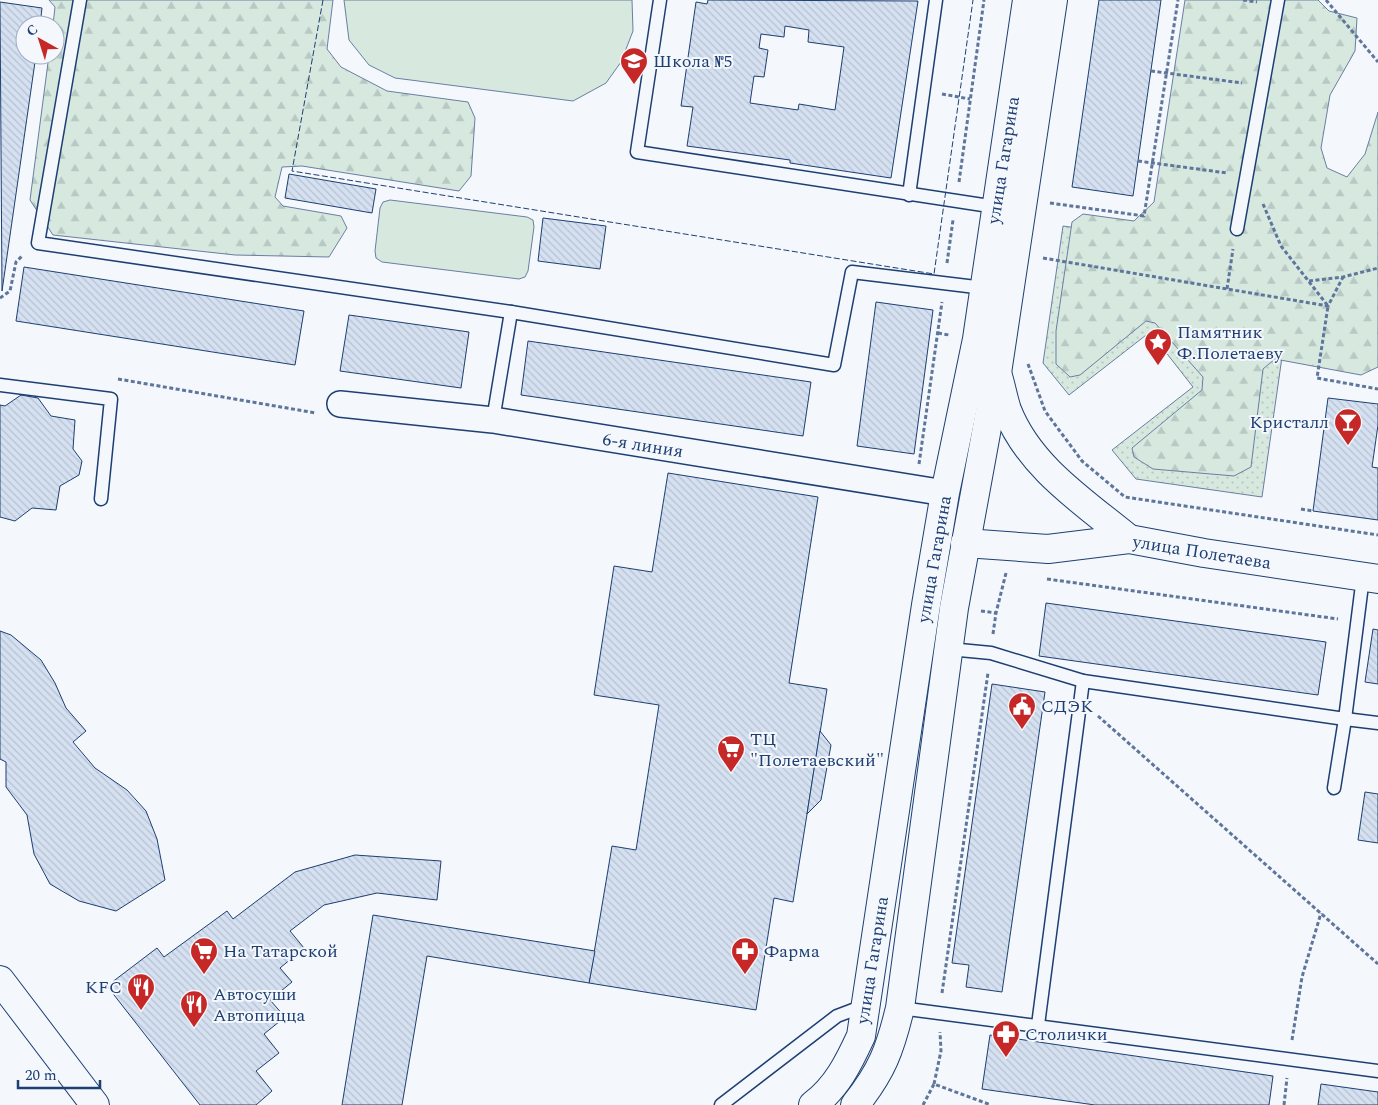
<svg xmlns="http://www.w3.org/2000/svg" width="1378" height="1105" viewBox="0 0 1378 1105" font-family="Spectral,serif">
<defs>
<pattern id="green-dots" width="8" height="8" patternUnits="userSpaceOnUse" patternTransform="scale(1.25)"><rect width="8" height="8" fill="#d7e8df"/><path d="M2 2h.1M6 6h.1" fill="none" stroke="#b8c8c3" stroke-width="1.8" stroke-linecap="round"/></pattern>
<pattern id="forest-firs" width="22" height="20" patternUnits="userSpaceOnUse" patternTransform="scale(1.25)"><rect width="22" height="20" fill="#d7e8df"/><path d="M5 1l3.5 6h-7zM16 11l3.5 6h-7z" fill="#b8c8c3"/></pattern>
<pattern id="building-back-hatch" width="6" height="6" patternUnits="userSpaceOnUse" patternTransform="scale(1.25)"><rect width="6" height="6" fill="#d5e0f0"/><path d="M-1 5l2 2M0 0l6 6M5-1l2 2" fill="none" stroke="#b6c1d1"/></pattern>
</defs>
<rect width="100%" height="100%" fill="#f4f7fb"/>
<path fill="url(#green-dots)" stroke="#687fa3" d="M 1063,226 L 1296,259 L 1262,497 L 1136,479 L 1112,450 L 1193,387 L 1150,332 L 1069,395 L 1043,363 Z"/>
<g fill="url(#forest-firs)" stroke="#687fa3">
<path d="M 49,0 L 333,0 L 327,49 L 341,67 L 387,91 L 468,102 L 475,118 L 471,176 L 459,191 L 302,166 L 282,167 L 275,197 L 283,206 L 341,216 L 347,228 L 329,257 L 235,255 L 53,235 L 30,200 L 49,55 L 55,55 L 55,25 L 53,25 L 55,7 Z"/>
<path d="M 1185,0 L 1318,0 L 1329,11 L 1357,18 L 1355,51 L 1330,95 L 1321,148 L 1327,168 L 1347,177 L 1365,154 L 1378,112 L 1378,367 L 1361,375 L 1275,359 L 1263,369 L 1251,467 L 1234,476 L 1153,469 L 1134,457 L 1132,448 L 1202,390 L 1203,377 L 1155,323 L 1146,321 L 1080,375 L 1070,377 L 1056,364 L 1056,331 L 1072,222 L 1083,214 L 1134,221 L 1154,202 Z"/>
</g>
<g fill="#d7e8df" stroke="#687fa3">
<path d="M 344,0 L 632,0 L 633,31 L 621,62 L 606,83 L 573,101 L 395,78 L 369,65 L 349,40 Z"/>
<path d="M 390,200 L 527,217 L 533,220 L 534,227 L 528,271 L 525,277 L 519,279 L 382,262 L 376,258 L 375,251 L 380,208 L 383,202 Z"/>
</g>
<g fill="url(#building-back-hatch)" stroke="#1d3f73" fill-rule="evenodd">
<path d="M 708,0 L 918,1 L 891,178 L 790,163 L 790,160 L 687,146 L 693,107 L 681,106 L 696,2 L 707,4 ZM 785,26 L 809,30 L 808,42 L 844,47 L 835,110 L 799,104 L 798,110 L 750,103 L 754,76 L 764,77 L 768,50 L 759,48 L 761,34 L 784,37 Z"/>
<path d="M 1099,0 L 1161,0 L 1133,196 L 1072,187 Z"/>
<path d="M 0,2 L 42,8 L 40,25 L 25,25 L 25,55 L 36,55 L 2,291 Z"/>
<path d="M 289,174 L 376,189 L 372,213 L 285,198 Z"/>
<path d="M 543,218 L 606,226 L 600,269 L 538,261 Z"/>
<path d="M 24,267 L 304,311 L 295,365 L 16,321 Z"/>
<path d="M 876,302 L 933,310 L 914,454 L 857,446 Z"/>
<path d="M 349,315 L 469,332 L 461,388 L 340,371 Z"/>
<path d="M 528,341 L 811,382 L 803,436 L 521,395 Z"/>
<path d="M 21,395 L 38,398 L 51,416 L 75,420 L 73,449 L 82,461 L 79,475 L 60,486 L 56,510 L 32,508 L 15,521 L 0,517 L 0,405 L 5,406 Z"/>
<path d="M 1328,398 L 1378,404 L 1378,425 L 1372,467 L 1378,468 L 1378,520 L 1313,511 Z"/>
<path d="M 668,473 L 818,497 L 789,683 L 827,689 L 793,902 L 774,898 L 756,1010 L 589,983 L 612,846 L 636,850 L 659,705 L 594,695 L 614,566 L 652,572 Z"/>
<path d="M 1046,603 L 1326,642 L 1318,695 L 1039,656 Z"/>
<path d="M 1373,629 L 1378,630 L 1378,684 L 1365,682 Z"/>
<path d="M 0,631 L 11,635 L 41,660 L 55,683 L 66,708 L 86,731 L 73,742 L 95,768 L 127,790 L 146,811 L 157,839 L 165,880 L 116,911 L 79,901 L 50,884 L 34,854 L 27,815 L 6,787 L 6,762 L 0,759 Z"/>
<path d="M 992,684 L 1045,692 L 1002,992 L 966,987 L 969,965 L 952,963 Z"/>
<path d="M 820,731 L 831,745 L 821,800 L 807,814 Z"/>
<path d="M 1365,792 L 1378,794 L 1378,843 L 1358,840 Z"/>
<path d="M 355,855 L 441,861 L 437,900 L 377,893 L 324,905 L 290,931 L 304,948 L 280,968 L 292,982 L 270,1000 L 285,1017 L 264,1034 L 279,1053 L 256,1071 L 272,1091 L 256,1105 L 200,1105 L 107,986 L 157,948 L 164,957 L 227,911 L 233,919 L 295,872 Z"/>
<path d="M 373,915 L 595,951 L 589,983 L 427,956 L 402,1105 L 342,1105 Z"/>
<path d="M 990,1035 L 1273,1076 L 1269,1105 L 1095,1105 L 982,1089 Z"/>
<path d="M 1321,1084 L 1378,1092 L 1378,1105 L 1318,1105 Z"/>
</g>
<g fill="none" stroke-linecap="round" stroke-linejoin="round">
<g stroke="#1d3f73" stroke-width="15">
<g id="service">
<path d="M 80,0 L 38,243 L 511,312 L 834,365 L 852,272 L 984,288"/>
<path d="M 660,0 L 637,152 L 996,207"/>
<path d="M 909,195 L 936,0"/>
<path d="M 1237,229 L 1278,0"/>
<path d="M 0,385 L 111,399 L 101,499"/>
<path d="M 493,420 L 511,312"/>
<path d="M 949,649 L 991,653 L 1083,681 L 1345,719 L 1363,577"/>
<path d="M 1334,788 L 1345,719 L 1378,723"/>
<path d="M 900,1008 L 1378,1071"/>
<path d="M 1038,1025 L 1083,681"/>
<path d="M 721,1105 L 837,1016 L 866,1005"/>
</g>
</g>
<g stroke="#1d3f73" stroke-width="28">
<path id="minor" d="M 340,404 L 493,420 L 945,493"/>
</g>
<g stroke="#1d3f73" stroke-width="30">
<g id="tertiary">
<path d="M 997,373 C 1001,385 1003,398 1007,410 C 1029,467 1084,502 1129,539"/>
<path d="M 965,543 L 1048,549 L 1129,539 L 1204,553 L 1378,579"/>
<path d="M 0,980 L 95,1105"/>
</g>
</g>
<g stroke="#1d3f73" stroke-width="30">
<g id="secondary">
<path d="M 813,1105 C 837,1087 849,1062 861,1036 L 926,605 L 945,493 L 977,339 L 1027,0"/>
<path d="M 855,1105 C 882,1071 890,1050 900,1008 L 954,608 L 997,373 L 1053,0"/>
</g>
</g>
<g stroke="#5e769c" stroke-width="3" stroke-dasharray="4 2.5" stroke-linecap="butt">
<path d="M 1243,0 L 1257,2"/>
<path d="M 1326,0 L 1378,62"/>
<path d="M 1151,71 L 1242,83"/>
<path d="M 942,94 L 970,99"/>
<path d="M 1138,161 L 1227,173"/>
<path d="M 959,182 L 984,0"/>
<path d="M 1050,203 L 1144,216 L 1178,0"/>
<path d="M 1263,204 L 1281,246 L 1328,306 L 1317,378 L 1378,389"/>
<path d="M 1043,258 L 1328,306 L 1343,277"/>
<path d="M 947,263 L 953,220"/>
<path d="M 1309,281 L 1343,277 L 1378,268"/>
<path d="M 1227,289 L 1233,249"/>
<path d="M 0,298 L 10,291 L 16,262 L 23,255"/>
<path d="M 938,333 L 949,335"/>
<path d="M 1028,364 L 1045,411 L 1082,461 L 1125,497 L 1378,535"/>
<path d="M 118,379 L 316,413"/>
<path d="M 919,464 L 942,302"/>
<path d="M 1301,509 L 1313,511"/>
<path d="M 1047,579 L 1338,619"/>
<path d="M 981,611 L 996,613"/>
<path d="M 993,634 L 996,613 L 1006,573"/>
<path d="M 1098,716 L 1378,964"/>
<path d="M 942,993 L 988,673"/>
<path d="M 1292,1040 L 1302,977 L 1321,913"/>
<path d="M 934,1084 L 941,1051 L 940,1032"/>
<path d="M 923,1105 L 934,1084 L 991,1105"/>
<path d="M 1284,1105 L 1287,1078"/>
</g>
<use href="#service" stroke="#f4f7fb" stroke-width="12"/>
<use href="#minor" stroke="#f4f7fb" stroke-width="25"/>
<use href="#tertiary" stroke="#f4f7fb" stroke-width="28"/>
<use href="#secondary" stroke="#f4f7fb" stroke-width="28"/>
<path stroke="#1d3f73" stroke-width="1" stroke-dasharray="6 2.5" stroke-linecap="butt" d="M 323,0 L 292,171 L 934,274 L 973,0"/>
</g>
<defs>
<g id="school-pin" transform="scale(1.4375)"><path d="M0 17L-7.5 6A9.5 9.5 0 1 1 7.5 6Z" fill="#c62828" stroke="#f4f7fb"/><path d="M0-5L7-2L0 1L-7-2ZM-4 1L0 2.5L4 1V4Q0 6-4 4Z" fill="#fff"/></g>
<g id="sight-pin" transform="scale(1.4375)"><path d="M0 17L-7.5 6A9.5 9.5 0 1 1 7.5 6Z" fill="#c62828" stroke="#f4f7fb"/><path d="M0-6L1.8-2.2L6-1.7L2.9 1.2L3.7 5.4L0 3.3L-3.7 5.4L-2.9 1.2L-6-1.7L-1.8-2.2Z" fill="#fff"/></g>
<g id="bar-pin" transform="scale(1.4375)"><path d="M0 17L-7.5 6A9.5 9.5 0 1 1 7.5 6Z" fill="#c62828" stroke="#f4f7fb"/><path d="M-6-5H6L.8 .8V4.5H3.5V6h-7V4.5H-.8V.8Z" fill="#fff"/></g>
<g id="civic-pin" transform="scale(1.4375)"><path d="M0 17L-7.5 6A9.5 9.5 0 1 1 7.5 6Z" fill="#c62828" stroke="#f4f7fb"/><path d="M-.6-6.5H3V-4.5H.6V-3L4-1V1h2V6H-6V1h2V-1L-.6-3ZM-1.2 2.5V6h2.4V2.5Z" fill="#fff"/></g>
<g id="supermarket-pin" transform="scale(1.4375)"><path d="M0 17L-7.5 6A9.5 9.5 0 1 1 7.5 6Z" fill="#c62828" stroke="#f4f7fb"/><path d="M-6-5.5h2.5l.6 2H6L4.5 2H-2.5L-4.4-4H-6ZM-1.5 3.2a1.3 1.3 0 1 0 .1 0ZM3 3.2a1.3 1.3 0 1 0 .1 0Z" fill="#fff"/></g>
<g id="pharmacy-pin" transform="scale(1.4375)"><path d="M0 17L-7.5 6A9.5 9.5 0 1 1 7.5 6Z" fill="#c62828" stroke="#f4f7fb"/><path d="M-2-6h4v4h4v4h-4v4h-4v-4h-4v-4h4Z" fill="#fff"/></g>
<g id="restaurant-pin" transform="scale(1.4375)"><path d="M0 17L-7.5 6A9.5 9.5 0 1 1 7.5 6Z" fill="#c62828" stroke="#f4f7fb"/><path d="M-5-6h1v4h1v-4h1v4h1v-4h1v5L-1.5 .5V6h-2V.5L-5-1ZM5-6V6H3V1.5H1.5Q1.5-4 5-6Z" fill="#fff"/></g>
</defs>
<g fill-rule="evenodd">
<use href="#school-pin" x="634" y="61"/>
<use href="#sight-pin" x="1158" y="342"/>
<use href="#bar-pin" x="1348" y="422"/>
<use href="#civic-pin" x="1022" y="706"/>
<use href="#supermarket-pin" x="731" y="749"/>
<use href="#supermarket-pin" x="204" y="951"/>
<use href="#pharmacy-pin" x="745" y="951"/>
<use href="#restaurant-pin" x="141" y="987"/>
<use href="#restaurant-pin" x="194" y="1004"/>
<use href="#pharmacy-pin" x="1006" y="1034"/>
</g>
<g text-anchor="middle" stroke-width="4" stroke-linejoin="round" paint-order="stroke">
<g font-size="18" fill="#1d3f73" stroke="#f4f7fb" text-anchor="start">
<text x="653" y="67">Школа №5</text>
<text x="1177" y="338">Памятник<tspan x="1177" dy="21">Ф.Полетаеву</tspan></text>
<text x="1329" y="428" text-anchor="end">Кристалл</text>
<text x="1041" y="712">СДЭК</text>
<text x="750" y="745">ТЦ<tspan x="750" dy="21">"Полетаевский"</tspan></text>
<text x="223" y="957">На Татарской</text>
<text x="764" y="957">Фарма</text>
<text x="122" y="993" text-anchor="end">KFC</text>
<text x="213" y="1000">Автосуши<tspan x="213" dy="21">Автопицца</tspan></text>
<text x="1025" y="1040">Столички</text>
</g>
<g font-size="18" fill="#1d3f73" stroke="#f4f7fb">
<text transform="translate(1003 160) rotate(-81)" y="6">улица Гагарина</text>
<text transform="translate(643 445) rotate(9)" y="6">6-я линия</text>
<text transform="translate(1202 552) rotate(9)" y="6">улица Полетаева</text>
<text transform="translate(934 559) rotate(-80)" y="6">улица Гагарина</text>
<text transform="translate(872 960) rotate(-81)" y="6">улица Гагарина</text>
</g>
</g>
<g transform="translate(40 40) rotate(321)"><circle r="24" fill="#f4f7fb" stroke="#9eadc5"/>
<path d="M0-4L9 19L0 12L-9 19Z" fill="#c62828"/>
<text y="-8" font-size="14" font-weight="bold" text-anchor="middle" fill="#1d3f73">С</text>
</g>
<path d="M18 1080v8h82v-8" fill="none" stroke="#1d3f73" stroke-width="2.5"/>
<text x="25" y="1080" font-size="15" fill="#1d3f73" stroke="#f4f7fb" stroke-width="4" paint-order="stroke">20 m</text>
</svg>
